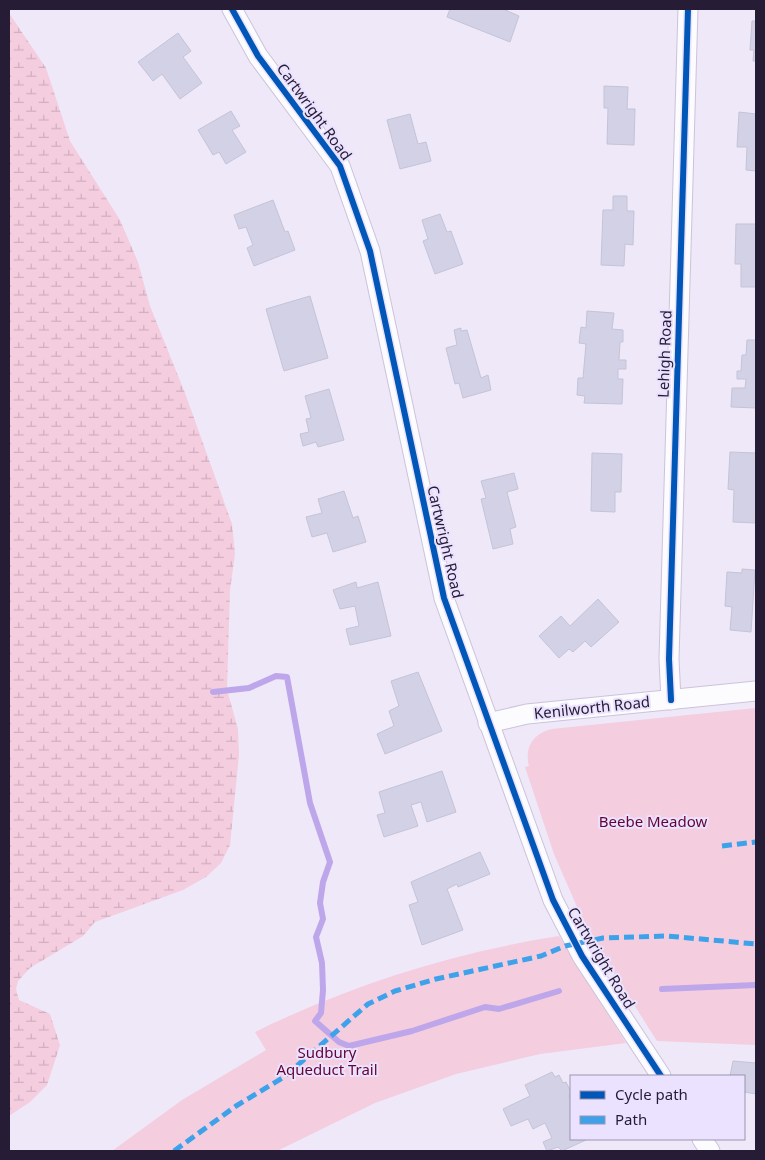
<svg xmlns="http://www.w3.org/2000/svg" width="765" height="1160" viewBox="0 0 765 1160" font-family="'Noto Sans',sans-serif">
<defs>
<pattern id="wetland-marsh" width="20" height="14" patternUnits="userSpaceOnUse" patternTransform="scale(1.25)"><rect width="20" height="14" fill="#f4cddf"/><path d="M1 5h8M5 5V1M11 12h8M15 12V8" fill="none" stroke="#d1afc0"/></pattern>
</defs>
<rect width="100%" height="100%" fill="#eee8f9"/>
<path fill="url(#wetland-marsh)" d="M 9,13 L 46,68 L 70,141 L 120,220 L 138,262 L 150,306 L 185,393 L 232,524 L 235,554 L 230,590 L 227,690 L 238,729 L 239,755 L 230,845 L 221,863 L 206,877 L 183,890 L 95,922 L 83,936 L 30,968 L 18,981 L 16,989 L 19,1000 L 50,1014 L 60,1045 L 47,1085 L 30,1102 L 9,1116 Z"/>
<g fill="#f4cddf">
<path d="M 756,708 L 756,1045 L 657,1041 L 588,932 L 554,854 L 525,767 L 529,766 C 524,747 534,733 552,729 Z"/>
<path d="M 559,936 L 626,1043 L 540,1054 L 456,1074 L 375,1103 L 277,1151 L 112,1151 L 182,1100 L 266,1050 L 255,1032 C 353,984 452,953 559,936 Z"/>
</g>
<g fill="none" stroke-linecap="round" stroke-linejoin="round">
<g stroke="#bea6ea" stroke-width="6">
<path d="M 213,692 L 249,688 L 276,676 L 287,677 L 310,803 L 330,862 L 323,882 L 320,903 L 323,919 L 316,937 L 322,963 L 323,990 L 321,1013 L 315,1021 L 339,1042 L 349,1046 L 412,1031 L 485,1007 L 499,1009 L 559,991"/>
<path d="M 662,989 L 756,985"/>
</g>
</g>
<g fill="#d2d1e6" stroke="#c5c3d7">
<path d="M 450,9 L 503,9 L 519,16 L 510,42 L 447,17 Z"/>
<path d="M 752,21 L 756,21 L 756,61 L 753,61 L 754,50 L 750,50 Z"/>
<path d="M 178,33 L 191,51 L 183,57 L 202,83 L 180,99 L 162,74 L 153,81 L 138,62 Z"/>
<path d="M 604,86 L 628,87 L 627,109 L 635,109 L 634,145 L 607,144 L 608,108 L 604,108 Z"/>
<path d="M 231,111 L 240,126 L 232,130 L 246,152 L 226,164 L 219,152 L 213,155 L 198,130 Z"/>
<path d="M 739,112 L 756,114 L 756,171 L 746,170 L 747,147 L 737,147 Z"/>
<path d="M 410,114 L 418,144 L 426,142 L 431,161 L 400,169 L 387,120 Z"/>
<path d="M 613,196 L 627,196 L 627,211 L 634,211 L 633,245 L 625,244 L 624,266 L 601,265 L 603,210 L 613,210 Z"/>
<path d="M 273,200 L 285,232 L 288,231 L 295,250 L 254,266 L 247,248 L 253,245 L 246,227 L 239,229 L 234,215 Z"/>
<path d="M 440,214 L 447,232 L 451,231 L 463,264 L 435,274 L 423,241 L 428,239 L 422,220 Z"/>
<path d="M 736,224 L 756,224 L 756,287 L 741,287 L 741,264 L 735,264 Z"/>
<path d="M 310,296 L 328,358 L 284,371 L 266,309 Z"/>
<path d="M 587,311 L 614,313 L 612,329 L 623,330 L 623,342 L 620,342 L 619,360 L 626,360 L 626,369 L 618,369 L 618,379 L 623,379 L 622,404 L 584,403 L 585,396 L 577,395 L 578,378 L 583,378 L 586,344 L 579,343 L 581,327 L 586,328 Z"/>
<path d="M 461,328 L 461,331 L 467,330 L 481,378 L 488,375 L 491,390 L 463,398 L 459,383 L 455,384 L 446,348 L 457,345 L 454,330 Z"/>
<path d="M 747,340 L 756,340 L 756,408 L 731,407 L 732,388 L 745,388 L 746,379 L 737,379 L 737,371 L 741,371 L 742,355 L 746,355 Z"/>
<path d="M 329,389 L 344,440 L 318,447 L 316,442 L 303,446 L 300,434 L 309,432 L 306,419 L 311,418 L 305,396 Z"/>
<path d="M 730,452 L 756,453 L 756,523 L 733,522 L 734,490 L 728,489 Z"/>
<path d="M 592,453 L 622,454 L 621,492 L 615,492 L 615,512 L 591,511 Z"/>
<path d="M 514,473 L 518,489 L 507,492 L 516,527 L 510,529 L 513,544 L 493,549 L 481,499 L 486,498 L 481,481 Z"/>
<path d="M 344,491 L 353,518 L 358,516 L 366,542 L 333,552 L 327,533 L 312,537 L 306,517 L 322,513 L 318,499 Z"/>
<path d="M 742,569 L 755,570 L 751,632 L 730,630 L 732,607 L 725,606 L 727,572 L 742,573 Z"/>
<path d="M 356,582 L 357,588 L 378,582 L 391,636 L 350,645 L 346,629 L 359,626 L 355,606 L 340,609 L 333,590 Z"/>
<path d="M 598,599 L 619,622 L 591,647 L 585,641 L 573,652 L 569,649 L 559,658 L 539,636 L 561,616 L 570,626 Z"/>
<path d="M 418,672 L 442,731 L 385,754 L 377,734 L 394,726 L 389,711 L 399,706 L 391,681 Z"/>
<path d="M 442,771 L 456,812 L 427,822 L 421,802 L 411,805 L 418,826 L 384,837 L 377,815 L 385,813 L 379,792 Z"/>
<path d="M 480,852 L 490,874 L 458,887 L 457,884 L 447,889 L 463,930 L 422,945 L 409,905 L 418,902 L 411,882 Z"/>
<path d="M 733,1061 L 756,1063 L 756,1094 L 744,1092 L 744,1076 L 730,1076 Z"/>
<path d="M 552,1072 L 555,1077 L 559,1075 L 563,1083 L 566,1082 L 571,1092 L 569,1096 L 571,1101 L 571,1139 L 588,1139 L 562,1151 L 558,1147 L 547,1151 L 543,1142 L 552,1138 L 545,1123 L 533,1129 L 528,1119 L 511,1126 L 503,1109 L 530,1096 L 525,1085 Z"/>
</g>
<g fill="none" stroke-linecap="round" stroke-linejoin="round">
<g stroke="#ccc3da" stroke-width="21">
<g id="minor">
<path d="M 232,9 L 258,56 L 340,166 L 370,251 L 444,598 L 553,900 L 582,956 L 661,1076"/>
<path d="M 671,700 L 669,659 L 688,9"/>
<path d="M 488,723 L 527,714 L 756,691"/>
<path d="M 702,1139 L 710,1151"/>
</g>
</g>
<use href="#minor" stroke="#fcfcfe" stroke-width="19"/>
<g stroke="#3ea2eb" stroke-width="5" stroke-dasharray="10 5" stroke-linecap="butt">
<path d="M 722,846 L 756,842"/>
<path d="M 174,1151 L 236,1106 L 284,1077 L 368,1004 L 395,991 L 436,979 L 541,956 L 565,946 L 603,938 L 667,936 L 756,944"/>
</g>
<g stroke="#ebe2ff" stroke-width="9">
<g id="cycleway">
<path d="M 232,9 L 258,56 L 340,166 L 370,251 L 444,598 L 553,900 L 582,956 L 661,1076"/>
<path d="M 671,700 L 669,659 L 688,9"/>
</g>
</g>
<use href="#cycleway" stroke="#0057b8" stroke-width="6"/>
</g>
<g text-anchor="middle" stroke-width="4" stroke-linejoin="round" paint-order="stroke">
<g font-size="15" fill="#261c36" stroke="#ebe2ff">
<text transform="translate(314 112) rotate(54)" y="5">Cartwright Road</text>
<text transform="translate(665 354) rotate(-88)" y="5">Lehigh Road</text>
<text transform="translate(445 542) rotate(77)" y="5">Cartwright Road</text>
<text transform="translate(592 708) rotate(-6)" y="5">Kenilworth Road</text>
<text transform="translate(601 958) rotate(59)" y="5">Cartwright Road</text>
</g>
<g font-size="15" fill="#640433" stroke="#ebe2ff">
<text x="653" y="827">Beebe Meadow</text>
<text x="327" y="1058">Sudbury<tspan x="327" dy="17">Aqueduct Trail</tspan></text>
</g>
</g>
<rect width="765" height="1160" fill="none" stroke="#261c36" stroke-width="20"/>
<rect x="570" y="1075" width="175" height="65" fill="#ebe2ff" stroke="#9c93af"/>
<rect x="580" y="1091" width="25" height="8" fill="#0057b8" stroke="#9c93af"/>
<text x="615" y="1100" font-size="15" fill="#261c36">Cycle path</text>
<rect x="580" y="1116" width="25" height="8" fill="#3ea2eb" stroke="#9c93af"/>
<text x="615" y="1125" font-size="15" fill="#261c36">Path</text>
</svg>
